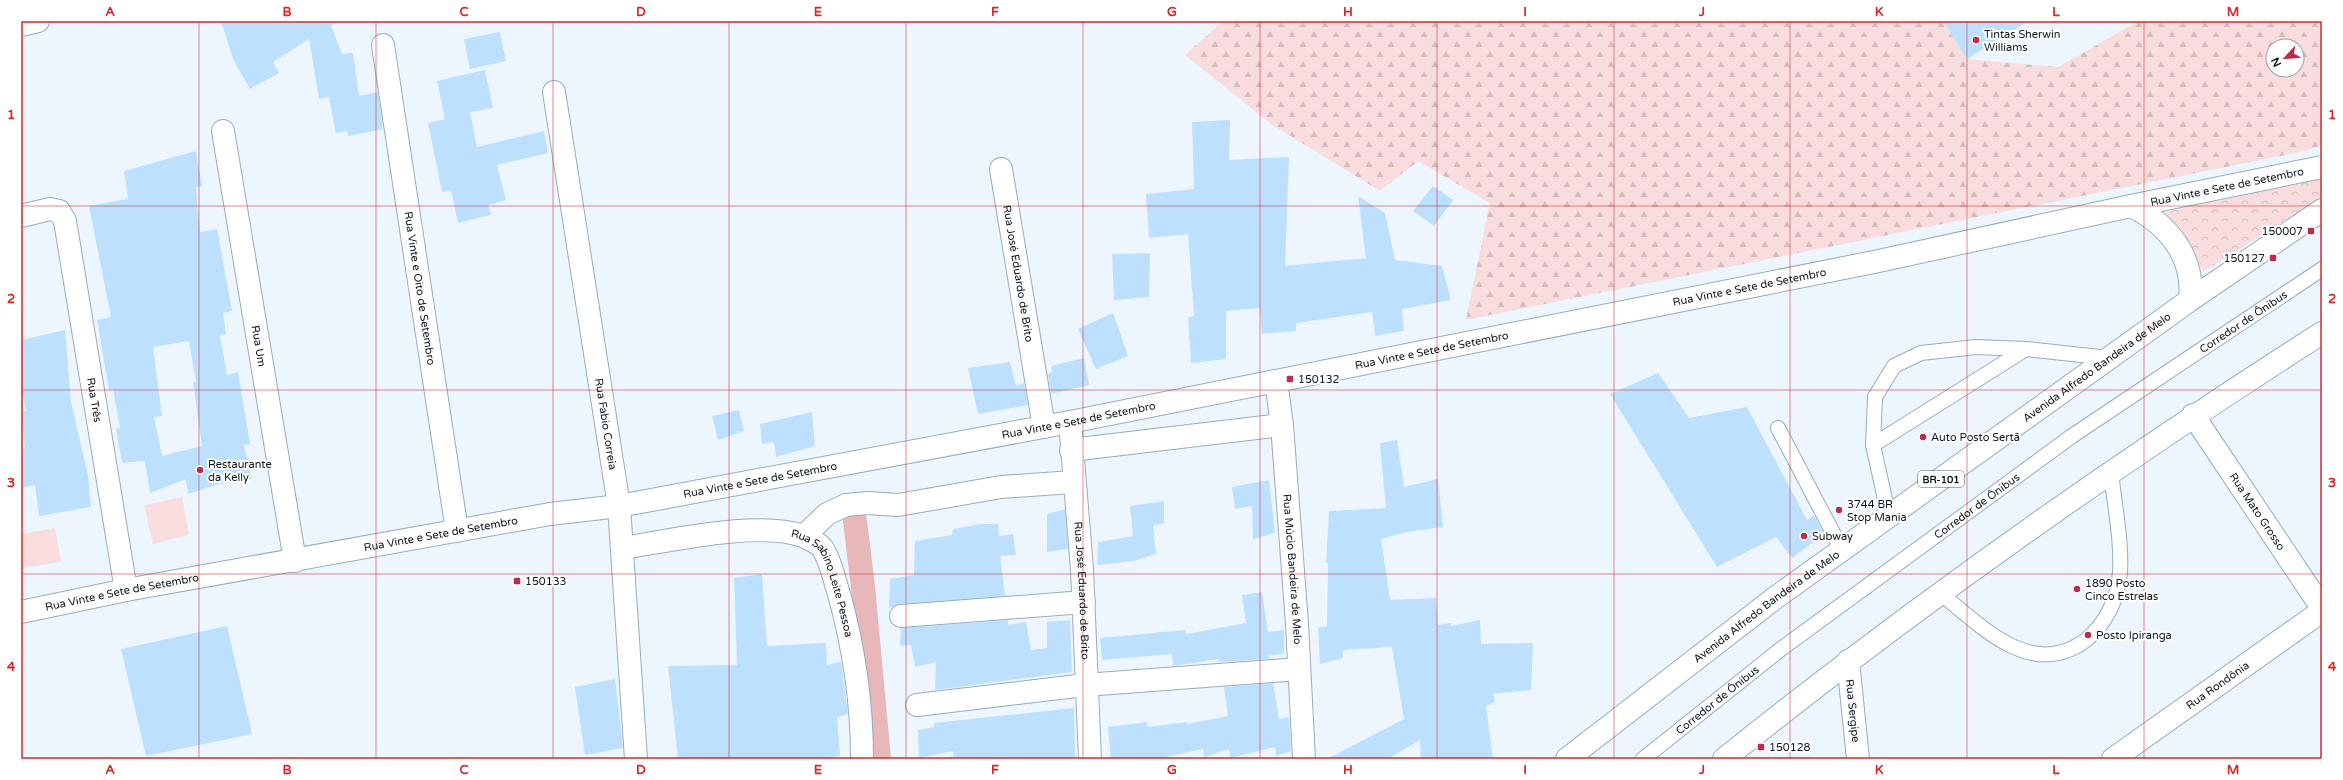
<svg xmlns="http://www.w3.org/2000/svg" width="2343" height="780" viewBox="0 0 2343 780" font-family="'Varela Round',sans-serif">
<defs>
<pattern id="forest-firs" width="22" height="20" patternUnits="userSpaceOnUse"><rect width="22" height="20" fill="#f9ddde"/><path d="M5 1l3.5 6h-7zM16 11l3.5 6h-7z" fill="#d4bdbe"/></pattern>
<pattern id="park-crowns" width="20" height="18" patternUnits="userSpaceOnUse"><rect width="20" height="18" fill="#f9ddde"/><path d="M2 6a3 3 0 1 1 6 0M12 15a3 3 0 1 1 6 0" fill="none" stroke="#d4bdbe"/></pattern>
</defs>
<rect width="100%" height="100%" fill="#edf6ff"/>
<path fill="url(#forest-firs)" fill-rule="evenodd" d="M 1223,21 L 1943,21 L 1967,59 L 2058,67 L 2139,21 L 2322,21 L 2322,145 L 2305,151 L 1466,320 L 1490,203 L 1418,161 L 1380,191 L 1271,124 L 1185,55 ZM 2273,46 L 2297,46 L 2297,70 L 2273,70 Z"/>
<path fill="url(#park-crowns)" d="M 2322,175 L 2322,197 L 2203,272 C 2191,243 2184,233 2158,214 Z"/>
<g fill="#f9ddde">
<path d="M 182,497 L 189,535 L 153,544 L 144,505 Z"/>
<path d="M 55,528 L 61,562 L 21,568 L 21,534 Z"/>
</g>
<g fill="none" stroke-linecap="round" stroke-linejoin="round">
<path stroke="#e7b7b9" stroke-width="24" d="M 855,521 L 863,587 L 879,759"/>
</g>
<g fill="#bde0ff" fill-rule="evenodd">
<path d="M 221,21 L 339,21 L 331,26 L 342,54 L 353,53 L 359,96 L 378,92 L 383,129 L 348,136 L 347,131 L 336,133 L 329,97 L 319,99 L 309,39 L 273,62 L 279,73 L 250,89 L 233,59 Z"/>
<path d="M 1943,21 L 2028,21 L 1967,59 Z"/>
<path d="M 500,32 L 506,61 L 470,69 L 464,39 Z"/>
<path d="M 485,70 L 493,108 L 470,112 L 477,147 L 544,131 L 548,153 L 497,165 L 506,200 L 488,205 L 491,215 L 458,223 L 451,190 L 442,192 L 428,123 L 445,119 L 437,81 Z"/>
<path d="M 1230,120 L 1229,160 L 1289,157 L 1285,266 L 1366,258 L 1358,196 L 1385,213 L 1395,260 L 1442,266 L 1451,300 L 1402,309 L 1404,331 L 1375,336 L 1372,312 L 1296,323 L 1296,331 L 1262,334 L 1260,308 L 1226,311 L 1226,359 L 1191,363 L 1188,317 L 1194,316 L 1188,234 L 1149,238 L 1146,194 L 1194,189 L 1192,122 Z"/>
<path d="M 196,151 L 202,186 L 196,187 L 200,232 L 217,229 L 232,311 L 223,313 L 226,334 L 220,335 L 227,375 L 238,372 L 250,444 L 244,445 L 252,479 L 219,484 L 188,494 L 186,479 L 150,493 L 145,461 L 122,463 L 116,429 L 120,428 L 113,389 L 109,390 L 97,320 L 111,317 L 89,206 L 128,199 L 124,171 ZM 189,341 L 196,382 L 193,382 L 202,446 L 162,456 L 154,417 L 162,416 L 153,347 Z"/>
<path d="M 1433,186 L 1453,200 L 1434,226 L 1413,211 Z"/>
<path d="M 1150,253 L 1149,297 L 1114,300 L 1112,254 Z"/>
<path d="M 1113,313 L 1128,356 L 1096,369 L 1078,329 Z"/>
<path d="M 65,330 L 71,402 L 88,475 L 91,507 L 39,516 L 35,485 L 21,488 L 21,449 L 25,448 L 21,412 L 26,411 L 21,386 L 21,340 Z"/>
<path d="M 1084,358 L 1089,385 L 1051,394 L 1048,374 L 1052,372 L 1051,366 Z"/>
<path d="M 1010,362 L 1016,386 L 1024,383 L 1028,405 L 978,414 L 968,368 Z"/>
<path d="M 1658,373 L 1689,418 L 1747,407 L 1807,520 L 1814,515 L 1824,534 L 1792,558 L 1776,537 L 1717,567 L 1610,394 Z"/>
<path d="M 739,410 L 744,431 L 718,440 L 712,416 Z"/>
<path d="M 812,412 L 815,446 L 776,457 L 774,442 L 762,444 L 760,424 Z"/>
<path d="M 1397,440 L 1404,487 L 1438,479 L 1443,527 L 1407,532 L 1381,539 L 1390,600 L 1436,598 L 1438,625 L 1451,623 L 1451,626 L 1480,620 L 1481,644 L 1533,643 L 1531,690 L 1493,694 L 1495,702 L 1486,706 L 1493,759 L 1421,759 L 1420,740 L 1388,759 L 1327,759 L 1404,719 L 1392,647 L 1343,650 L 1343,658 L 1320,664 L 1318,628 L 1327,626 L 1328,563 L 1326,563 L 1329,511 L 1386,508 L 1380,443 Z"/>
<path d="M 1269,480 L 1275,533 L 1253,539 L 1252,506 L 1235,509 L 1232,487 Z"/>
<path d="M 1164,501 L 1164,523 L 1153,526 L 1156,554 L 1134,561 L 1097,565 L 1098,542 L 1133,536 L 1130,506 Z"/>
<path d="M 1065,509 L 1068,549 L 1047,552 L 1047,514 Z"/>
<path d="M 981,524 L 998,524 L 999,536 L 1013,534 L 1016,555 L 1000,556 L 1005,596 L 900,604 L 889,608 L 890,579 L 914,575 L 915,541 L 952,535 L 953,529 Z"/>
<path d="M 762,574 L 767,646 L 826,643 L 827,665 L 841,662 L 848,714 L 837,717 L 840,756 L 815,759 L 678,759 L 668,666 L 737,665 L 734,578 Z"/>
<path d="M 1262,592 L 1268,632 L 1284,630 L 1284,654 L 1269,655 L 1269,659 L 1219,662 L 1218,659 L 1173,666 L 1172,654 L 1102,660 L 1100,638 L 1185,630 L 1186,634 L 1246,623 L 1242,595 Z"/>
<path d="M 1008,620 L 1008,625 L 1026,622 L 1031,650 L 1047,648 L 1047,622 L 1070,620 L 1072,672 L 935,690 L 936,662 L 915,667 L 911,645 L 900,646 L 901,628 Z"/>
<path d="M 227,626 L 252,734 L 146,756 L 121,649 Z"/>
<path d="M 615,679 L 623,748 L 585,755 L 575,687 Z"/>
<path d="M 1273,683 L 1279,719 L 1289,717 L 1291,751 L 1276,756 L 1275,747 L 1230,758 L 1229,749 L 1204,757 L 1203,749 L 1157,759 L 1111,759 L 1108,727 L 1147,722 L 1147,727 L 1187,722 L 1187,724 L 1228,716 L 1224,687 Z"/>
<path d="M 1074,708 L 1075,759 L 954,759 L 953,751 L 919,758 L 918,730 L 934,727 L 934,723 Z"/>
</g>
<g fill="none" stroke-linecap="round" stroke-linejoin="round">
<g stroke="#96acc0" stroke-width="16">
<g id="lane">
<path d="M 1778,428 L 1842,550"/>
<path d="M 1873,445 L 2026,349"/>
<path d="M 1889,517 L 1873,445 L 1875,397 L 1894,366 L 1921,353 L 1976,347 L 2026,349 L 2109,358"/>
<path d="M 1940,593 C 1964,612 1987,635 2014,647 C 2070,673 2116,626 2120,572 C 2122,539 2114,504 2111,471"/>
<path id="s1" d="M 1643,759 L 1781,649 L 2072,436 L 2322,269"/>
</g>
</g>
<g stroke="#96acc0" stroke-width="24">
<g id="street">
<path d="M 21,25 L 38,21"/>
<path id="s2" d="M 383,45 L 457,531"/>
<path id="s3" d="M 554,92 L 619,506 L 636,759"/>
<path id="s4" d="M 223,131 L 295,561"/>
<path id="s5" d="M 1001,169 L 1044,427"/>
<path id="s6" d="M 21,216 L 50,209 L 59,211 L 65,221 L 126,590"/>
<path id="s7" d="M 1276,381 L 1282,425 L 1297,624 L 1304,759"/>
<path id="s8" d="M 2193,415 L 2322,608"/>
<path id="s9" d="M 1070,422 L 1082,569 L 1090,759"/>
<path d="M 1071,450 L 1282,425"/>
<path d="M 804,536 L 827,514 L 846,505 L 868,503 L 898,505 L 1001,487 L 1073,482"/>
<path id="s10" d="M 623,548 C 669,541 760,520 803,536 C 808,538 820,544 823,549 C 831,562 834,579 839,594 C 854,648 862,703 862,759"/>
<path d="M 901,616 L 1084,602"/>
<path id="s11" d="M 1848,661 L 1858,759"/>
<path d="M 917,705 L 1085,685 L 1299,669"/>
<path id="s12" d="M 2113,759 L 2322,611"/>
</g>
</g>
<g stroke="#96acc0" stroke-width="24">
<g id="primary">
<path d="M 2131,206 C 2168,224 2195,257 2190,300"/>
<path id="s13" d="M 21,612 L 126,590 L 550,514 L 619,506 L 1070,422 L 1874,262 L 2131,206 L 2322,167"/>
</g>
</g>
<g stroke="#96acc0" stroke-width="24">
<g id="highway">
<path id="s14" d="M 1567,759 L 1775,598 L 2190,300 L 2322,210"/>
<path d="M 1724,759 C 1915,606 2115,465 2322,333"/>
</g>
</g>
<use href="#lane" stroke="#fff" stroke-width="14"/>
<use href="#street" stroke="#fff" stroke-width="22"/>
<use href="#primary" stroke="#fff" stroke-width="22"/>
<use href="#highway" stroke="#fff" stroke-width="22"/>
</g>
<path fill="none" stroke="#d62828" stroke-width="1" stroke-opacity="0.55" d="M 199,21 L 199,759M 376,21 L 376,759M 553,21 L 553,759M 729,21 L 729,759M 906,21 L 906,759M 1083,21 L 1083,759M 1260,21 L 1260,759M 1437,21 L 1437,759M 1614,21 L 1614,759M 1790,21 L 1790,759M 1967,21 L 1967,759M 2144,21 L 2144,759M 21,206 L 2322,206M 21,390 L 2322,390M 21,574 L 2322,574"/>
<g fill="#bd2c4a" stroke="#fff" stroke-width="1.5">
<circle cx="1976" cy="40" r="4"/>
<rect x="2307" y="227" width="8" height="8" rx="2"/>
<rect x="2269" y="254" width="8" height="8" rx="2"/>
<rect x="1286" y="375" width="8" height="8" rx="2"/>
<circle cx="1923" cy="437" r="4"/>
<circle cx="200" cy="470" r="4"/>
<circle cx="1839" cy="510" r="4"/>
<circle cx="1804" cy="536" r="4"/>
<rect x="513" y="577" width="8" height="8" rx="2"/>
<circle cx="2077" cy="589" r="4"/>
<circle cx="2088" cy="635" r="4"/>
<rect x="1757" y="743" width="8" height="8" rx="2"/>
</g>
<g text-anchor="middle" stroke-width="4" stroke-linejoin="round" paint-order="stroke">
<rect fill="#fff" stroke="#565b60" stroke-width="1" x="1918" y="471" width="46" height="16" rx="3"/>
<g font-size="10" font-weight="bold" fill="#0d151c">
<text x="1941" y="483">BR-101</text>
</g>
<g font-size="11" fill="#0d151c" stroke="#fff" text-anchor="start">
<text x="1984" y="38">Tintas Sherwin<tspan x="1984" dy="13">Williams</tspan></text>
<text x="2303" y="235" text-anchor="end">150007</text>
<text x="2265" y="262" text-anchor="end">150127</text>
<text x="1298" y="383">150132</text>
<text x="1931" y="441">Auto Posto Sertã</text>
<text x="208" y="468">Restaurante<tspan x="208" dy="13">da Kelly</tspan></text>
<text x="1847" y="508">3744 BR<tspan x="1847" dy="13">Stop Mania</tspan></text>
<text x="1812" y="540">Subway</text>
<text x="525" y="585">150133</text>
<text x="2085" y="587">1890 Posto<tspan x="2085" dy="13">Cinco Estrelas</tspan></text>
<text x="2096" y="639">Posto Ipiranga</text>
<text x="1769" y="751">150128</text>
</g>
<g font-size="11" fill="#0d151c" stroke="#fff">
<text dy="4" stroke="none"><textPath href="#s13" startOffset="2247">Rua Vinte e Sete de Setembro</textPath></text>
<text dy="4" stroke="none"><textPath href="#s5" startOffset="106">Rua José Eduardo de Brito</textPath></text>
<text dy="4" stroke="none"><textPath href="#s13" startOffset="1759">Rua Vinte e Sete de Setembro</textPath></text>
<text dy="4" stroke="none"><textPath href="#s2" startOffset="246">Rua Vinte e Oito de Setembro</textPath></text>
<text dy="4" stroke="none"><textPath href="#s1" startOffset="743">Corredor de Ônibus</textPath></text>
<text dy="4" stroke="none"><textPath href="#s4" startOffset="218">Rua Um</textPath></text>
<text dy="4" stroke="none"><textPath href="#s13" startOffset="1435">Rua Vinte e Sete de Setembro</textPath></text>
<text dy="4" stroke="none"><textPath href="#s14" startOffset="659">Avenida Alfredo Bandeira de Melo</textPath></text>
<text dy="4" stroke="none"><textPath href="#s6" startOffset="232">Rua Três</textPath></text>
<text dy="4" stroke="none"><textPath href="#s13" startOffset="1075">Rua Vinte e Sete de Setembro</textPath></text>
<text dy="4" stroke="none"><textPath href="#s3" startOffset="336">Rua Fabio Correia</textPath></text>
<text dy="4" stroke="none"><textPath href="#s13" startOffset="751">Rua Vinte e Sete de Setembro</textPath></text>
<text dy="4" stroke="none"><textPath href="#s1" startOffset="419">Corredor de Ônibus</textPath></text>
<text dy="4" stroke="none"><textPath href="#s8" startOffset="116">Rua Mato Grosso</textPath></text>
<text dy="4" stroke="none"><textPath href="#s13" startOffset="427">Rua Vinte e Sete de Setembro</textPath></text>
<text dy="4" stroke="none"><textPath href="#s7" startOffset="189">Rua Múcio Bandeira de Melo</textPath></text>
<text dy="4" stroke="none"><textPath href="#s10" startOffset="234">Rua Sabino Leite Pessoa</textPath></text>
<text dy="4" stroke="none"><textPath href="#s9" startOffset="169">Rua José Eduardo de Brito</textPath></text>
<text dy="4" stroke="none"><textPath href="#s13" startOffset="103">Rua Vinte e Sete de Setembro</textPath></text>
<text dy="4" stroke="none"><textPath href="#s14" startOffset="251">Avenida Alfredo Bandeira de Melo</textPath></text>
<text dy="4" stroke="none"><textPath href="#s12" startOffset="128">Rua Rondônia</textPath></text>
<text dy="4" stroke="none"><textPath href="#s1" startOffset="95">Corredor de Ônibus</textPath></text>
<text dy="4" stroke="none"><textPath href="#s11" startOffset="50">Rua Sergipe</textPath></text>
</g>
</g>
<rect width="2343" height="780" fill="none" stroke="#ffffff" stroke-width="44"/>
<g transform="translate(2285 58) rotate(244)"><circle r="19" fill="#ffffff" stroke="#9ea1a4"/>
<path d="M0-3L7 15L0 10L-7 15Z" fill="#bd2c4a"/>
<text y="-6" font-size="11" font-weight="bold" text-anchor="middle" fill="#0d151c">N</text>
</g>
<rect x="22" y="22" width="2299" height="736" fill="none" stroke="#d62828" stroke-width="1.5"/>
<g font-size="13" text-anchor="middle" font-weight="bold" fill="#d62828">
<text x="110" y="16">A</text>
<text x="287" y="16">B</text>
<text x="464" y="16">C</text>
<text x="641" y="16">D</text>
<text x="818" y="16">E</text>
<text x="995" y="16">F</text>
<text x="1172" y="16">G</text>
<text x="1348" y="16">H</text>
<text x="1525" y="16">I</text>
<text x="1702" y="16">J</text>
<text x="1879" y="16">K</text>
<text x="2056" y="16">L</text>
<text x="2233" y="16">M</text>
<text x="11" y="119">1</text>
<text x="2332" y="119">1</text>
<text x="11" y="303">2</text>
<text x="2332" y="303">2</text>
<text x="11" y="487">3</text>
<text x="2332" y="487">3</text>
<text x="11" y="671">4</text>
<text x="2332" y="671">4</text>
<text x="110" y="774">A</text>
<text x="287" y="774">B</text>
<text x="464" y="774">C</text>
<text x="641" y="774">D</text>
<text x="818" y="774">E</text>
<text x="995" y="774">F</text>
<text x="1172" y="774">G</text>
<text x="1348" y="774">H</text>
<text x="1525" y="774">I</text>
<text x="1702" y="774">J</text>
<text x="1879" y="774">K</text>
<text x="2056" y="774">L</text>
<text x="2233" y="774">M</text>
</g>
</svg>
